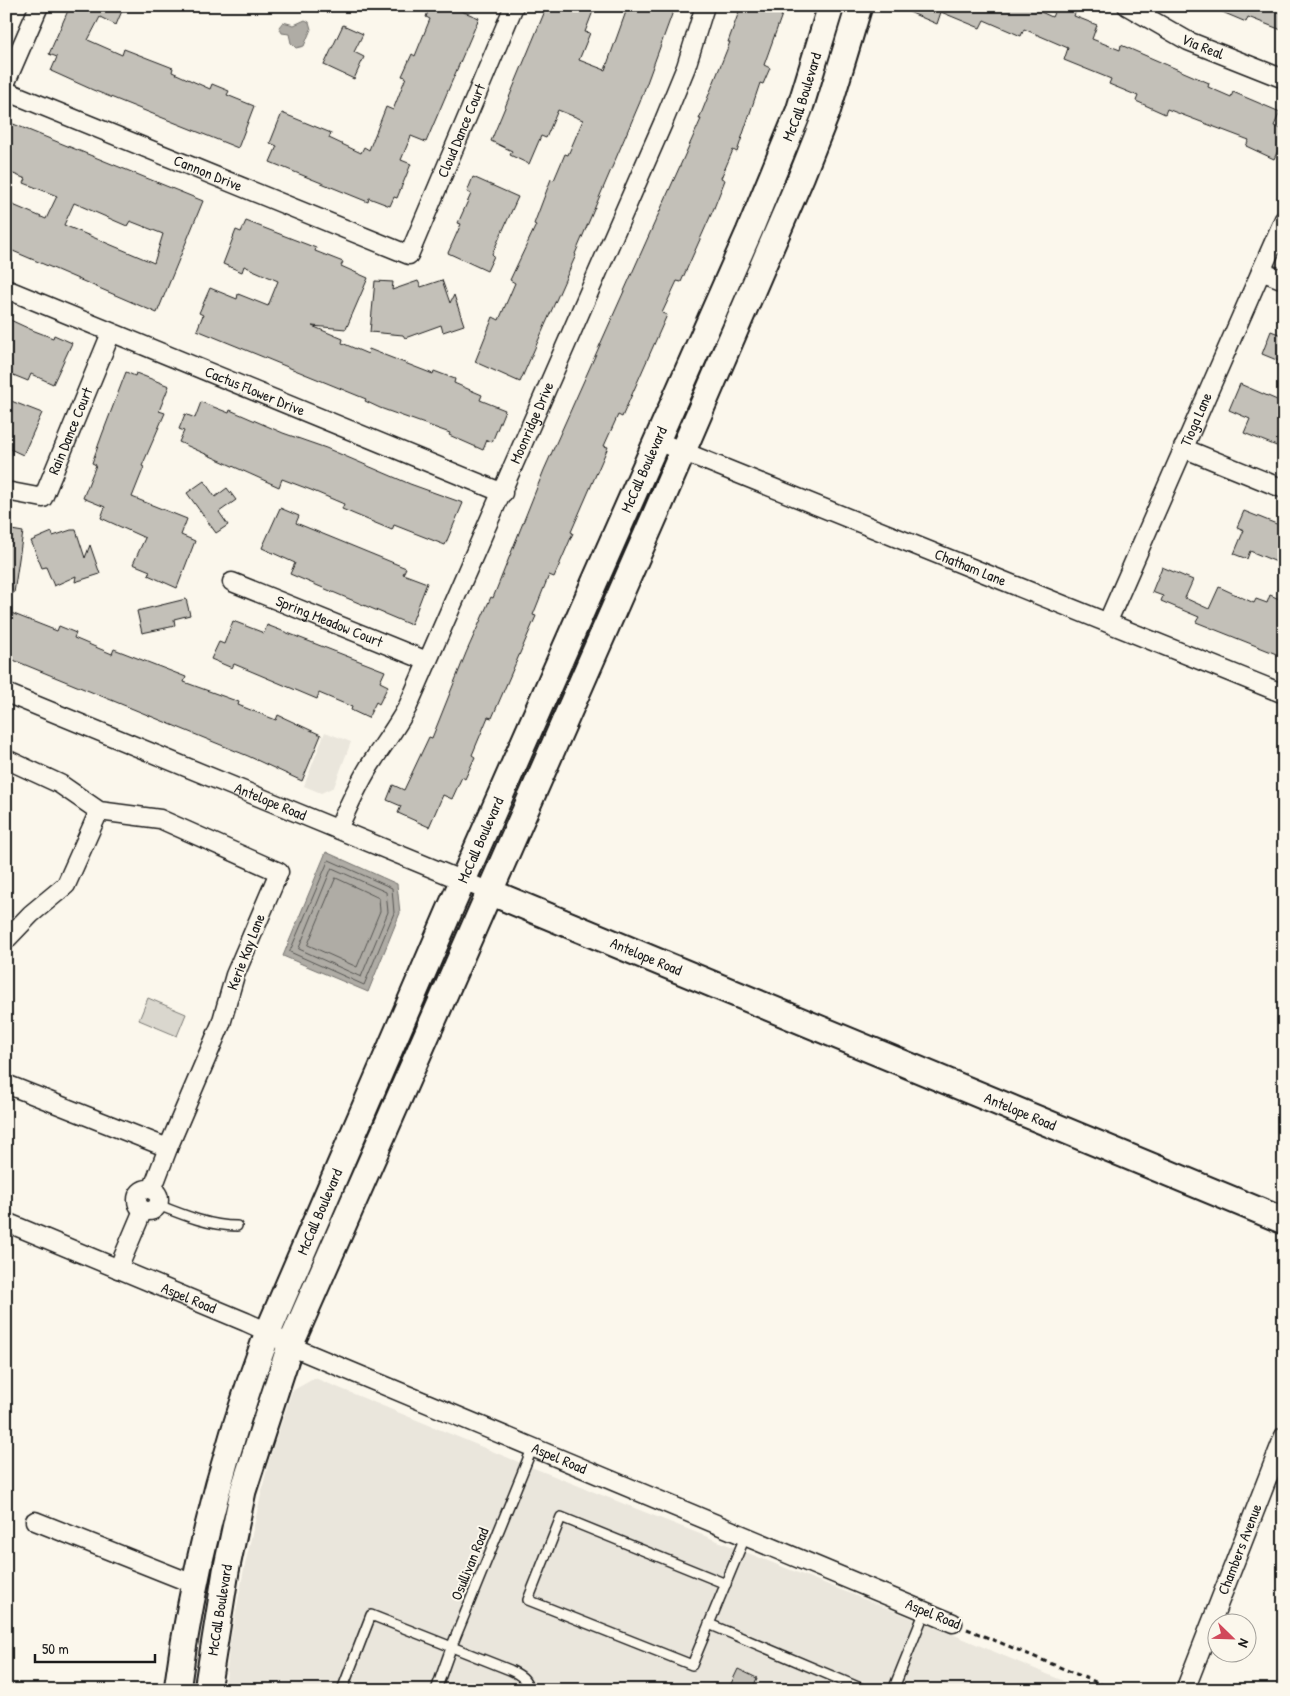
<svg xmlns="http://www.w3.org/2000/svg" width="1290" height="1696" viewBox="0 0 1290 1696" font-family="'Patrick Hand',sans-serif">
<rect width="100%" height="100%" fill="#fbf7ec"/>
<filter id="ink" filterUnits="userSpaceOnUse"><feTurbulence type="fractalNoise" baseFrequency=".02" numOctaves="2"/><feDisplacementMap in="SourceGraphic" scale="10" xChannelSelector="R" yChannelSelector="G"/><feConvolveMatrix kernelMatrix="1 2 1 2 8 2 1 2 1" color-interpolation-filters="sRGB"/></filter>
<g filter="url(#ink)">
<g fill="#eae6dc">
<path d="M 325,732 L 351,742 L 334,787 L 321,793 L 304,786 Z"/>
<path d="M 315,1378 L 516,1461 L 952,1634 L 1085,1690 L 225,1690 L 229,1648 L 244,1569 L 269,1460 L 292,1391 Z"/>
</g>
<path fill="#dad7ce" stroke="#7b7a75" d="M 148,998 L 186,1014 L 177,1036 L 139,1020 Z"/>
<g fill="#afaca5" stroke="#74726e">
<path d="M 305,20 L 309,22 L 311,29 L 304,46 L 296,48 L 291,43 L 289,34 L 282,33 L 279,27 L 283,22 L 294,25 Z"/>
<path d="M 326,852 L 397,884 L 400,913 L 368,992 L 283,956 Z"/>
</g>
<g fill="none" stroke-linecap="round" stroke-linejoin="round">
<g stroke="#575653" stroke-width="1">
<path d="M 329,860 L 392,888 L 394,913 L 364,985 L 290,952 Z"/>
<path d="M 332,868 L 386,892 L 388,912 L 361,977 L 299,949 Z"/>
<path d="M 336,878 L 379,898 L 380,911 L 357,967 L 308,945 Z"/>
</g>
</g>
<g fill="#c3c0b8" stroke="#1c1c1c" fill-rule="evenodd">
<path d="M 70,6 L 124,6 L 116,25 L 100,17 L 88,40 L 122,55 L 124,49 L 173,68 L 172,72 L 210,89 L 212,84 L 229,91 L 227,95 L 254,106 L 238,148 L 93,90 L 51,71 L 57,57 L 49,54 Z"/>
<path d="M 430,6 L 449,6 L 479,18 L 426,142 L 411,136 L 401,160 L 411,164 L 397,198 L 394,197 L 390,206 L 369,198 L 368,202 L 270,162 L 277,146 L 270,143 L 282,113 L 331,133 L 329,138 L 361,153 L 364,147 L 369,150 L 386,107 L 393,110 L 406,77 L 402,76 L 412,54 L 415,56 L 430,19 L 426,17 Z"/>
<path d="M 547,6 L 595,6 L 585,32 L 590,33 L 579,60 L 605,70 L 628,6 L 675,6 L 640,102 L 575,254 L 576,255 L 520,382 L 475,362 L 493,317 L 499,320 L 515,283 L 510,280 L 536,225 L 534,224 L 551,179 L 554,180 L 565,154 L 568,155 L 583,120 L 558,110 L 546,138 L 541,136 L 529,164 L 510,155 L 512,151 L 491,141 Z"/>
<path d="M 741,6 L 777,6 L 784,9 L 764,65 L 770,68 L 763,84 L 760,83 L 737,152 L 733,150 L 721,178 L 725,180 L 714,208 L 681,282 L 677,281 L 662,313 L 667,315 L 622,417 L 618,415 L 604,446 L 608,447 L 571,532 L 573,533 L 554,577 L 549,575 L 533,615 L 536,616 L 492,718 L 488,717 L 472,755 L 475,757 L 465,779 L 462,777 L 452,799 L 443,795 L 429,827 L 398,813 L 401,806 L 387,800 L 393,785 L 404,790 L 429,737 L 432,738 L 466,653 L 491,597 L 493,598 L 544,470 L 701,119 L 699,119 L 730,42 L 728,42 Z"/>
<path d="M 895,6 L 1028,6 L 1052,17 L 1057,6 L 1078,6 L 1074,16 L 1097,25 L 1092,39 L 1120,50 L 1121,45 L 1209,83 L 1208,87 L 1231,97 L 1233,92 L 1280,112 L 1274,126 L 1284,130 L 1284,138 L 1274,159 L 1246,146 L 1249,140 L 1167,109 L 1165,114 L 1136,101 L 1138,96 L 1109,84 L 1111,79 L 1064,60 L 1068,48 L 1024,29 L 1021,36 L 984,20 L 980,28 L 941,12 L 937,24 Z"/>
<path d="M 1208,6 L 1284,6 L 1284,31 L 1248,17 L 1246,22 Z"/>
<path d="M 343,25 L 363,34 L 354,52 L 364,57 L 354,79 L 324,65 Z"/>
<path d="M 6,121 L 203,201 L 157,313 L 6,248 L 6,202 L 46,219 L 57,196 L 24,183 L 26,179 L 6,171 ZM 74,203 L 127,226 L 130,221 L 163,234 L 154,263 L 64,225 Z"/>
<path d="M 473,177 L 518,197 L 492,254 L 494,256 L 487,271 L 448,253 L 461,224 L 458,223 L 471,194 L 467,192 Z"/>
<path d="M 246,221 L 316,248 L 315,251 L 343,262 L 341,266 L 368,278 L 346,329 L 312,326 L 343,339 L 342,343 L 368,354 L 369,349 L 433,374 L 434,371 L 455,379 L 454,383 L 482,395 L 480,400 L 505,410 L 492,442 L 487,440 L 483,450 L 449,435 L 450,433 L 380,408 L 365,401 L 366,399 L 197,330 L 203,315 L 199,313 L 210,288 L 237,299 L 238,294 L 268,306 L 278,281 L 244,266 L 242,272 L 223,264 L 236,230 L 241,232 Z"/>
<path d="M 442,280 L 450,303 L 454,295 L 464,325 L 443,332 L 441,325 L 405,338 L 403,335 L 370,332 L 375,281 L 393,282 L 392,290 L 418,281 L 421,287 Z"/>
<path d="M 6,318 L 32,330 L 53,338 L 54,335 L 72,343 L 53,384 L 31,374 L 28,381 L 6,372 Z"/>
<path d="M 1271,331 L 1284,336 L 1284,363 L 1262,354 Z"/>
<path d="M 126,372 L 135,376 L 136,373 L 169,386 L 159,411 L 165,413 L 142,466 L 144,467 L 132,497 L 187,519 L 181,535 L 195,541 L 177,588 L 148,575 L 150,571 L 133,564 L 145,538 L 101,518 L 105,507 L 83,498 L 96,465 L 92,463 L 102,435 Z"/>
<path d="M 1240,384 L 1284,403 L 1284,449 L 1244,433 L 1250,419 L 1229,410 Z"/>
<path d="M 6,399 L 42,413 L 23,455 L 6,447 Z"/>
<path d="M 201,402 L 229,413 L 230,410 L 283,433 L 326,448 L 410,484 L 463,503 L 445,545 L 394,525 L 392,530 L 342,509 L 344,504 L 311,490 L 282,479 L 279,487 L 179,442 L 184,431 L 179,429 L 185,414 L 195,418 Z"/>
<path d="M 204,481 L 215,497 L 227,488 L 236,500 L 219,512 L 228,525 L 216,533 L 187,493 Z"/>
<path d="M 280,508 L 299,516 L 296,523 L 406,568 L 403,574 L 427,583 L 411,625 L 290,574 L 295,563 L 262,548 Z"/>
<path d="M 1244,511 L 1284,527 L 1284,565 L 1250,551 L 1247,559 L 1234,554 L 1244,530 L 1237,527 Z"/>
<path d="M 6,529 L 23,532 L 14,593 L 6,592 Z"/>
<path d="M 71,530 L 76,530 L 85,558 L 90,545 L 100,574 L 75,582 L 76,576 L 54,586 L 46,567 L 42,568 L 31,541 L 52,532 L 53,536 Z"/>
<path d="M 1162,567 L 1193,580 L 1185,598 L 1209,609 L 1219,587 L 1254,603 L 1256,599 L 1267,603 L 1270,595 L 1284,601 L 1284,657 L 1196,622 L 1199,617 L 1161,601 L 1163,596 L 1152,592 Z"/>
<path d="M 186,599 L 190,615 L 174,619 L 175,626 L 142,633 L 137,611 Z"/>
<path d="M 6,611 L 57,631 L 59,626 L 76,633 L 74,638 L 112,654 L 114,649 L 186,677 L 184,682 L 239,702 L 238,705 L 276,720 L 278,715 L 321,735 L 302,781 L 248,756 L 6,657 Z"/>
<path d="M 233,621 L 264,633 L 267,625 L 385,671 L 380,682 L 388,686 L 379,704 L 376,702 L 368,718 L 351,710 L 352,707 L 319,693 L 317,699 L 234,664 L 232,668 L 211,659 L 219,642 L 224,644 Z"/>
<path d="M 738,1669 L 757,1678 L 752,1690 L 728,1690 Z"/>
</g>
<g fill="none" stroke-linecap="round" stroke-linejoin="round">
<g stroke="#1c1c1c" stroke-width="12">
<g id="lane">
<path d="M 158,1205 C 183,1215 210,1226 237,1226"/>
<path d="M 745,1537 L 709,1624 L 865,1690"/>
<path d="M 709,1624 L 692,1665 L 528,1600 L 561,1517 L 726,1584"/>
<path d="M 342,1690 L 371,1615 L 510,1670 C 518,1674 529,1679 527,1690"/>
<path d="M 436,1690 L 451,1648 L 532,1449"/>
<path d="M 893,1690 L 925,1611"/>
</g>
</g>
<g stroke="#1c1c1c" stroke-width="21">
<g id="street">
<path id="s1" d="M 1127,6 L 1188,41 L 1284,79"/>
<path d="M 6,82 L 39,6"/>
<path id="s2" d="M 6,91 L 409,255 L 514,6"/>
<path d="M 1261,271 L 1284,280"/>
<path id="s3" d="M 6,289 L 503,493"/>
<path id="s4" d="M 657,441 L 1284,694"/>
<path d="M 1183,448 L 1284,489"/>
<path id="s5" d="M 6,491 L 43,498 L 111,333"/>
<path id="s6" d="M 232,582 L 427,661"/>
<path id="s7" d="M 1108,621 L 1284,219"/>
<path id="s8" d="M 6,693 L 490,892"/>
<path d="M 6,759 L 60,784 L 99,811 L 160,819 L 279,872 L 235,975 L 221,1024 L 168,1148 L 6,1084"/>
<path id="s9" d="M 338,829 C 349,805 359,781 374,759 C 386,741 398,725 408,706 L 663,123 L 686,67 L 705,6"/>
<path d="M 6,940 L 31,914 L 66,885 L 99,811"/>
<circle cx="148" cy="1200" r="11"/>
<path d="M 152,1190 L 168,1148"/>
<path id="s10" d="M 6,1222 L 246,1322 L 268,1332 L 290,1346 L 953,1623"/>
<path d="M 118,1269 L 143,1210"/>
<path d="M 35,1521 L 196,1585"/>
<path id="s11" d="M 1185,1690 L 1284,1436"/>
</g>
</g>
<g stroke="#1c1c1c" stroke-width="29">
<g id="secondary">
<path id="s12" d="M 490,892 L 1284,1221"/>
<path id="s13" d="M 177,1690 C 193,1568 225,1447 268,1332 L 452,905 L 749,232 L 799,111 L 831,6"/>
<path id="s14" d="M 207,1690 L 226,1571 L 243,1491 L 290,1346 L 657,511 L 802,175 L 827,112 L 859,6"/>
</g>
</g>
<path stroke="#1c1c1c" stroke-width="3" stroke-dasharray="5 4" stroke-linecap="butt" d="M 967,1629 L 1115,1690"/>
<use href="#lane" stroke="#fbf7ec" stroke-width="9"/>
<use href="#street" stroke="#fbf7ec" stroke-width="18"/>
<use href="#secondary" stroke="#fbf7ec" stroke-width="25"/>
</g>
</g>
<g text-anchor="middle" stroke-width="4" stroke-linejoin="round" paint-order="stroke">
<g font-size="15" fill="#1c1c1c" stroke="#fbf7ec">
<text dy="5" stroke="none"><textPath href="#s1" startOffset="86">Via Real</textPath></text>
<text dy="5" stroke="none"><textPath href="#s13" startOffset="1716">McCall Boulevard</textPath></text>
<text dy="5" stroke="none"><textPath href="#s2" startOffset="570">Cloud Dance Court</textPath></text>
<text dy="5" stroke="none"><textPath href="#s2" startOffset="218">Cannon Drive</textPath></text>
<text dy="5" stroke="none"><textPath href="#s3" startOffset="269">Cactus Flower Drive</textPath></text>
<text dy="5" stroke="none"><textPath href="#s7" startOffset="220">Tioga Lane</textPath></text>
<text dy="5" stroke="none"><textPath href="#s9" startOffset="451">Moonridge Drive</textPath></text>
<text dy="5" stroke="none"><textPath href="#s5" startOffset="110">Rain Dance Court</textPath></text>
<text dy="5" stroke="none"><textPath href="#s13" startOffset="1311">McCall Boulevard</textPath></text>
<text dy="5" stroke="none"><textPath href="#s4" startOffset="338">Chatham Lane</textPath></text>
<text dy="5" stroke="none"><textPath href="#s6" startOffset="105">Spring Meadow Court</textPath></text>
<text dy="5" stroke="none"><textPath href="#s8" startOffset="286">Antelope Road</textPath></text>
<text dy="5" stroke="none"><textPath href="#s13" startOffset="906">McCall Boulevard</textPath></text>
<text transform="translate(246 952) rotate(-69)" y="5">Kerie Kay Lane</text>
<text dy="5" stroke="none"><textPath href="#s12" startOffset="169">Antelope Road</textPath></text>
<text dy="5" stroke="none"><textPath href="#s12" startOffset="574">Antelope Road</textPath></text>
<text dy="5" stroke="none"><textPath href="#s13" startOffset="501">McCall Boulevard</textPath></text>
<text dy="5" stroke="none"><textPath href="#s10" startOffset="198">Aspel Road</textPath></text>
<text dy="5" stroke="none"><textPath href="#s10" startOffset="602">Aspel Road</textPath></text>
<text dy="5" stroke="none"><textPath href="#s11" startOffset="151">Chambers Avenue</textPath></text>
<text transform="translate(470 1564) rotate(-68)" y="5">Osullivan Road</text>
<text dy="5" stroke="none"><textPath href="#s14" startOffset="81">McCall Boulevard</textPath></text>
<text transform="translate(933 1614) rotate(22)" y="5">Aspel Road</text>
</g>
</g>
<rect width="1290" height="1696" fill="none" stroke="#fbf7ec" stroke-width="25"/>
<rect x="12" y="12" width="1265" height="1671" fill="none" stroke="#1c1c1c" stroke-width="2" filter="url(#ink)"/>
<g transform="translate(1232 1638) rotate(113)"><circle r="24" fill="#fbf7ec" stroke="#a29f99"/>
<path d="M0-4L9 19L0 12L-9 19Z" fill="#d1495b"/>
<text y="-8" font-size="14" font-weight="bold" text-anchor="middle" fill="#1c1c1c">N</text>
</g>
<path d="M35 1654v8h120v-8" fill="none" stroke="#1c1c1c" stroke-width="2.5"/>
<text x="42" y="1654" font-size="15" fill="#1c1c1c" stroke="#fbf7ec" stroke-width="4" paint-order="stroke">50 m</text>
</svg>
